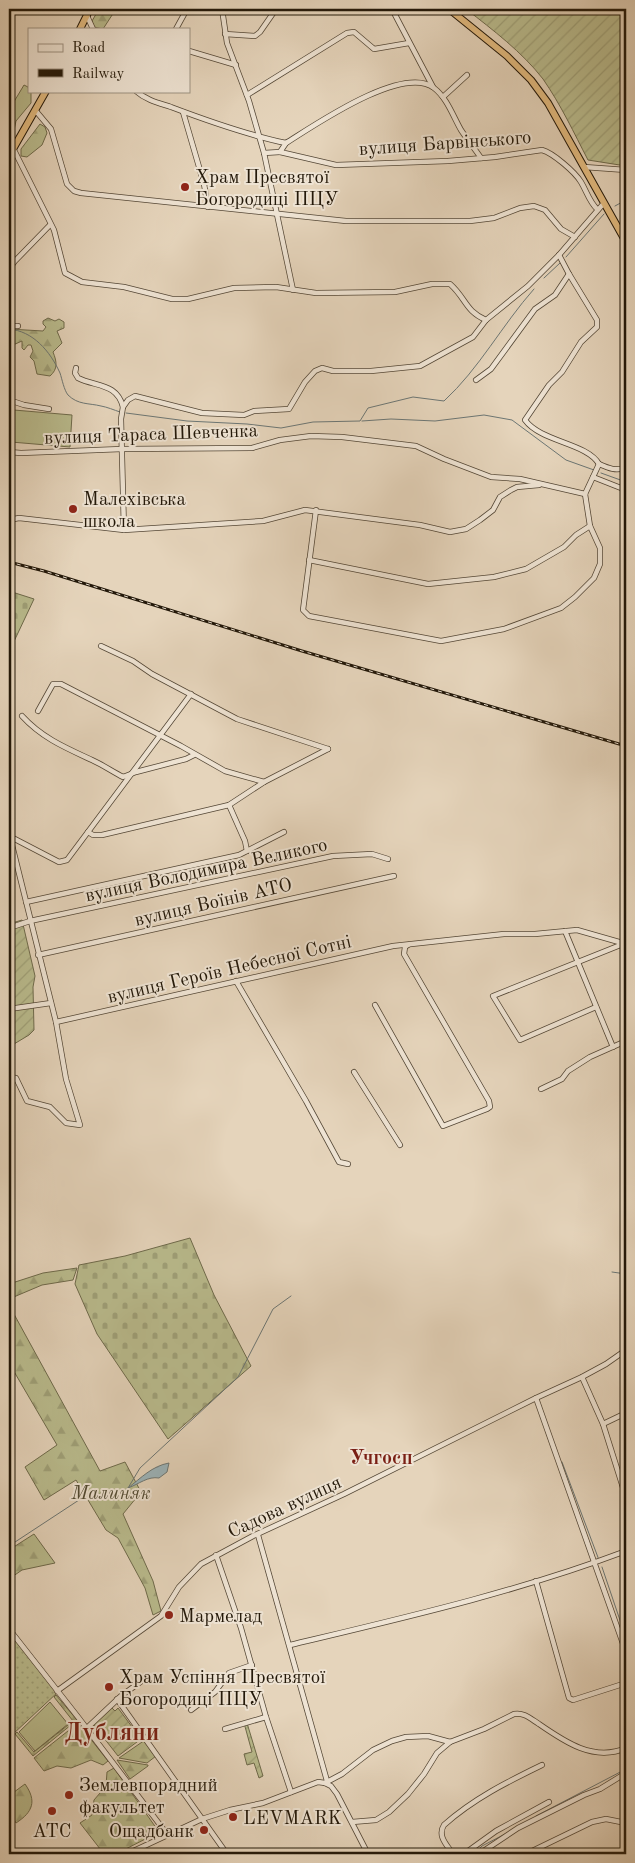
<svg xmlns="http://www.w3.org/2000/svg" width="635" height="1863" viewBox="0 0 635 1863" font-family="'Old Standard TT',serif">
<defs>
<pattern id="forest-firs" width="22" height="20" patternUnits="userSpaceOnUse" patternTransform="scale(1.25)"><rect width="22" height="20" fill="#b9bb8d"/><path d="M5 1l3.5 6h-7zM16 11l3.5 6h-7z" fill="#9fa078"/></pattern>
<pattern id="cemetery-stones" width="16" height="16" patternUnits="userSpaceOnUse" patternTransform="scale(1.25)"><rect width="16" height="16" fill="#b9bb8d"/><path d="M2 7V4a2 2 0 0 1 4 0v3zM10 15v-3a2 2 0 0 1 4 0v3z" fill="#9fa078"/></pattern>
<pattern id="park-dots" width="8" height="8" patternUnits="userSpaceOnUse" patternTransform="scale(1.25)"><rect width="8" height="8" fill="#b9bb8d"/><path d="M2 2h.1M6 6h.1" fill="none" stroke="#9fa078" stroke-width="1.8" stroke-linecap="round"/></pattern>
<pattern id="garden-furrows" width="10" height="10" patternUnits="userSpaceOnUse" patternTransform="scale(1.25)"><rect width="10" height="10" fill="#b9bb8d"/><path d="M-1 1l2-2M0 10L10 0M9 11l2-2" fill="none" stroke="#9fa078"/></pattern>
<pattern id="water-ripples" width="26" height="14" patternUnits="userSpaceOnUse" patternTransform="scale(1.25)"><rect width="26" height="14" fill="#9cb5bc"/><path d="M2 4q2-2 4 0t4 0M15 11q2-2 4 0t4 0" fill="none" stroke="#869ba0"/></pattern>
</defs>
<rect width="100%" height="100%" fill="#e5d4bb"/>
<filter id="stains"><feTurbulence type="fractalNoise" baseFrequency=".004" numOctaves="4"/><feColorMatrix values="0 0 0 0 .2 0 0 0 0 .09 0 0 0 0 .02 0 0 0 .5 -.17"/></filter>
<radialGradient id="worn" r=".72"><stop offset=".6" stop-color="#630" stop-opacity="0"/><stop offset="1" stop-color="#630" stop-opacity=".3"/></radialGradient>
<g fill="#b9bb8d" stroke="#6e6a4b">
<path d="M 24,85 L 28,87 L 29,91 L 31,91 L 31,103 L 16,121 L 13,135 L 9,139 L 9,110 Z"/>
<path d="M 14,410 L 72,415 L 70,447 L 11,442 Z"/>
<path d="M 50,1702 L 68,1724 L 35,1751 L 19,1732 Z"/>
</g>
<g fill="url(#forest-firs)" stroke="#6e6a4b">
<path d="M 99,9 L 116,9 L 103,29 L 94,27 L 92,21 Z"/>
<path d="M 40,124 L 45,127 L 47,133 L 42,145 L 27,157 L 21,156 L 21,149 Z"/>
<path d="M 48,318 L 55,321 L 59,319 L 64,322 L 64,328 L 57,331 L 62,343 L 53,352 C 57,362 58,369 50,376 L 37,374 L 34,361 L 30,357 L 33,351 L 31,345 L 28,345 L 24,350 L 22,348 L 22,341 L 13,345 L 10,345 L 9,342 L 11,339 L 9,334 L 9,329 L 43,331 L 46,327 L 43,324 L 43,321 Z"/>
<path d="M 77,1268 L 73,1280 L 42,1285 L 9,1299 L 9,1284 L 43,1273 Z"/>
<path d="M 9,1305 L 100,1471 L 125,1462 L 141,1492 L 123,1514 L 153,1581 L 161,1611 L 153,1615 L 145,1588 L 118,1538 L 106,1530 L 76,1480 L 44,1500 L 25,1467 L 57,1445 L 9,1363 Z"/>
<path d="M 34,1534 L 55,1563 L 22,1570 L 9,1579 L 9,1550 Z"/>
<path d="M 56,1695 L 77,1720 L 33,1756 L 15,1734 L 17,1732 L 34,1752 L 73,1721 L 54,1697 Z"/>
<path d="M 78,1723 L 108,1761 L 103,1765 L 91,1760 L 71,1768 L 57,1766 L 44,1771 L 34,1758 Z"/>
<path d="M 145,1740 L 156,1756 L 147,1763 L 119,1758 Z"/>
<path d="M 117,1760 L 148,1765 L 148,1766 L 130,1779 Z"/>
<path d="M 114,1768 L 159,1832 L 116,1854 L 104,1854 L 80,1823 L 92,1815 L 94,1800 L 106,1786 L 107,1772 Z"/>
<path d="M 25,1784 C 37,1801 33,1812 16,1823 L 9,1810 L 12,1801 L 10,1795 Z"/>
</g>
<g fill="url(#cemetery-stones)" stroke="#6e6a4b">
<path d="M 9,591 L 34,599 L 9,652 Z"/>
<path d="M 190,1238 L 214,1295 L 251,1366 L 168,1439 L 97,1334 L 75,1284 L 79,1265 L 125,1256 Z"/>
</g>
<path fill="url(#park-dots)" stroke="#6e6a4b" d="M 9,1629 L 58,1692 L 12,1735 L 9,1735 Z"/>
<g fill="url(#garden-furrows)" stroke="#6e6a4b">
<path d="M 466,9 L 626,9 L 626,166 L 588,160 C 574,133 561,105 543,79 C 522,52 493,30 466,9 Z"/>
<path d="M 22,920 L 35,976 L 33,987 L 34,1030 L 29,1035 L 9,1047 L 9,924 Z"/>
<path d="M 111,1707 L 115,1711 L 118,1708 L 141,1739 L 118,1756 L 93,1724 Z"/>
<path d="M 244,1723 L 247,1723 L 263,1776 L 259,1778 L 254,1763 L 247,1765 L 244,1754 L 252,1752 Z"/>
</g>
<path fill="url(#water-ripples)" stroke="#6c7674" d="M 169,1463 L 167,1472 L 159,1478 C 148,1476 139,1484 128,1488 C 141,1478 152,1466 169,1463 Z"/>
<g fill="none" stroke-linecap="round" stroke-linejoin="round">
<g stroke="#6c7674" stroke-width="1">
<path d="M 615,206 L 626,200"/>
<path d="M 566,257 L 604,214"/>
<path d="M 544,278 L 560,263"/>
<path d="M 9,329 C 33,331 50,351 60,373 C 62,379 64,390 68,395 C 78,405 89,403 101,406 C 107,407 114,410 120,412"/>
<path d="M 126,413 L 187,421 L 247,424 L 281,428 L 313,422 L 360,421 L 368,408 L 413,397 L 444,401 C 479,369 502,325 534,289"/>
<path d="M 362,421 L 391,419 L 435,421 L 484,415 L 512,420 L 566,460 L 594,470"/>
<path d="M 601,473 L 626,482"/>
<path d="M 612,1272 L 626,1274"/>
<path d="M 562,1462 L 599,1560"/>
<path d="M 9,1546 L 79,1500 L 96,1494 L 115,1496 L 128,1488 L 140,1468 L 238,1377 L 273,1309 L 291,1296"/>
<path d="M 602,1567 L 626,1638"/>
<path d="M 536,1816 L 626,1769"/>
<path d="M 474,1854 L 482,1846 L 507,1833"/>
</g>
<g stroke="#544736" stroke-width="6">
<g id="minor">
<path d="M 222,9 L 227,43 L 249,101 L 264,153 L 293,290"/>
<path d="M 392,9 L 433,87"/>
<path d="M 87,16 L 93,29"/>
<path d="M 176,29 L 187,9"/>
<path d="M 225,34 L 255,36 L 260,32 L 276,9"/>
<path d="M 189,51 L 236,65"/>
<path d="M 136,91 C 146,100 159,103 171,107 C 208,121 247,135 286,143 C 315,125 403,64 434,88 C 447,98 453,116 461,130 C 467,139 474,148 481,158"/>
<path d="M 247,95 L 347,33 L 354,32 L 374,49 L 409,43"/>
<path d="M 443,97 L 467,75"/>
<path d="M 35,110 L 51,129 L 67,184 L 74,191 L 81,193 L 346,221 L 470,221 L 494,218 L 520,208 L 534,206 L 545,210 L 561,229 L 575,237"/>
<path d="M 183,112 L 204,184 L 208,207"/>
<path d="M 286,143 L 280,152 L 336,165 L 448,161 L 495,157 L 542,150 C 553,153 575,172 581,182 C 587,192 589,201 597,209"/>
<path d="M 13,148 L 54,230 L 65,273 L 82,282 L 124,287 L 172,299 L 188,299 L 234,288 L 276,287 L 316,293 L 395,292 L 432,284 L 450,284 C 466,298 465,311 486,320"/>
<path d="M 264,153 L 280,152"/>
<path d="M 584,167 L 626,170"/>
<path d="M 559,255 L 569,274 L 597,320 L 597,327 L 581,342 L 562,372 L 549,385 L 525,420 C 541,442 587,443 599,464"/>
<path d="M 9,269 L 15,261 L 50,225"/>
<path d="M 9,326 L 18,326"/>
<path d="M 76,368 L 75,373 L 78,378 C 96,387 117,383 123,407"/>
<path d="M 476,380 L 491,369 L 535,309 L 555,295 L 569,274"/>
<path d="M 9,400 L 24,405 L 49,409"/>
<path d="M 9,452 L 21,453 L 122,449 L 252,448 L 280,440 L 311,436 L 342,437 L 416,446 L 444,459 L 491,477 L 520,479 L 585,494"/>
<path d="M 599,464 C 608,468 617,472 626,467"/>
<path d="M 593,477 L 626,490"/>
<path d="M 585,494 L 599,464"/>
<path d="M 316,510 L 303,610 L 309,616 L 441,641 L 504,629 L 561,608 L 575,597 L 594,578 L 600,564 L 600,548 L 590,526 L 585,494"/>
<path d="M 9,520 L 19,518 L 124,530 L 263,521 L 305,510 L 420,525 L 450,532 L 466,529 L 480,520 L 493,510 L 500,497 L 511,490 L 517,487 L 539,485"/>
<path d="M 124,530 L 121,419 L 123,407 L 128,400 L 135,396 L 202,413 L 244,415 L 254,411 L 289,409 L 305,382 L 315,371 L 322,368 L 333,371 L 371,371 L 420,366 L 473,337 L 486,320 L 528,286 L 559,255 L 604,203"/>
<path d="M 309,560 L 428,584 L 494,577 L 526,569 L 564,547 L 576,535 L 590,526"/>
<path d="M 101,646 L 133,661 L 152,674 L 237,719 L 328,749"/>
<path d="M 38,711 L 53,684 L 61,684 L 181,746 L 225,771 L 264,782"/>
<path d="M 22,716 C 42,738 66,748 92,760 C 103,765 113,772 123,777 L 136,772 L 186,759 L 194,755"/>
<path d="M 229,805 L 245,841 L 247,851"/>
<path d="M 88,832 L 93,835 L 102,835 L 229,805 L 264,782 L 328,749"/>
<path d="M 9,833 L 56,1022 L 66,1079 L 80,1125 L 66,1123 L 50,1107 L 27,1101 L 16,1078 L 9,1077"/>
<path d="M 9,836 L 59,862 L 67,860 L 191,694"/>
<path d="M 26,902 L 239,855 L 284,832"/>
<path d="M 9,928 L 30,921 L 333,856 L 372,854 L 388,859"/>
<path d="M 565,931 L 613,1047"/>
<path d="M 38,955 L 394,876"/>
<path d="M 236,981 L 306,1101 L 339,1162 L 348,1164"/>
<path d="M 375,1005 L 443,1126 L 487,1109 L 490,1107 L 489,1101 L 404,954 L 405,947 L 408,945"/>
<path d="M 596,1007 L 520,1040 L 493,996 L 623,944"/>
<path d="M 9,1009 L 51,1003"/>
<path d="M 56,1022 L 393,946 L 504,934 L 535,934 L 577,930 L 626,944"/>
<path d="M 354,1072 L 400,1145"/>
<path d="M 541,1089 L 562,1079 L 568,1071 L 590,1057 L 626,1041"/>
<path d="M 582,1377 L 603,1424 L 626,1497"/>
<path d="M 536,1398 L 626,1652"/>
<path d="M 603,1424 L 626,1413"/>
<path d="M 258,1535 L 327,1781"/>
<path d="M 216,1555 L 241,1628 L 266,1717 L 291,1792"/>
<path d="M 536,1581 L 569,1698 L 573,1700 L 626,1683"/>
<path d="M 9,1629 L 78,1717 L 167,1834"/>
<path d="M 290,1645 C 403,1618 517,1592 626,1551"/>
<path d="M 57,1691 L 161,1616 L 179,1587 L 201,1564 L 253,1536 L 344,1494 L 536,1398 L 582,1377 L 606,1364 L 626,1350"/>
<path d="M 117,1699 L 227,1854"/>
<path d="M 191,1710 L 215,1692 L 229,1673 L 252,1665"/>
<path d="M 87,1728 L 121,1696 L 143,1680"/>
<path d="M 225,1729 L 266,1717"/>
<path d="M 325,1783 L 331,1786 L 337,1794 L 368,1854"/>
<path d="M 352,1822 L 376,1820 L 389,1812 L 408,1794 L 424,1774 L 437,1753 L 450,1742"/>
<path d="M 127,1854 L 202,1819 L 230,1810 L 263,1803 L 318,1782 L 325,1783 L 342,1774 L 373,1750 L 392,1741 L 406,1737 L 428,1736 L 450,1742 L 484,1729 L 514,1714 C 524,1712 531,1719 539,1724 C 565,1742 594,1762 626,1748"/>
<path d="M 453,1854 C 447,1845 437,1836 444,1825 C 473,1799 507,1782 542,1765"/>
<path d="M 464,1854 L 496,1831 L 549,1802"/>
<path d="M 479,1854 L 518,1828 L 584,1795 L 600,1789 L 626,1773"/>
<path d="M 526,1854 L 592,1822 L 606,1819 L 626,1823"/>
</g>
</g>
<g stroke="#231809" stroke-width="8">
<g id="highway">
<path d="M 449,9 L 507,56 L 531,80 L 548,103 L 626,242"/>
<path d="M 80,29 L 90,9"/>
<path d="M 9,156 L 46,91"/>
</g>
</g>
<use href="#minor" stroke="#eee3d3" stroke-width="4.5"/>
<use href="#highway" stroke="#e2ba7e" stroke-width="6"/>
<g stroke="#231809" stroke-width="3">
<path id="rail" d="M 9,562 L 44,571 L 302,651 L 626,746"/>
</g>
<use href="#rail" stroke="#eee3d3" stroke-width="1" stroke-dasharray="4" stroke-linecap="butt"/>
</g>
<g fill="#8f2418" stroke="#eee3d3" stroke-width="2">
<circle cx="185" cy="187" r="5"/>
<circle cx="73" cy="509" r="5"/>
<circle cx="169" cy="1615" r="5"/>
<circle cx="109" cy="1687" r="5"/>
<circle cx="69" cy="1795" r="5"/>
<circle cx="52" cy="1811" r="5"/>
<circle cx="233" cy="1817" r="5"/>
<circle cx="204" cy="1830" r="5"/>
</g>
<g text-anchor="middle" stroke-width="4" stroke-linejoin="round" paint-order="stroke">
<g font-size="19" fill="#231809" stroke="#eee3d3">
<text transform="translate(445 142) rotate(-4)" y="7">вулиця Барвінського</text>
<text transform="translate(151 433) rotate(-2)" y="7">вулиця Тараса Шевченка</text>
<text transform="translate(206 869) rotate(-12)" y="7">вулиця Володимира Великого</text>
<text transform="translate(213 901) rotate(-13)" y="7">вулиця Воїнів АТО</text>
<text transform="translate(229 968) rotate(-13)" y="7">вулиця Героїв Небесної Сотні</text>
<text transform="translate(284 1506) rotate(-25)" y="7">Садова вулиця</text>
</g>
<g font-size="19" fill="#231809" stroke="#eee3d3" text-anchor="start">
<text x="195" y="183">Храм Пресвятої<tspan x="195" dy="22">Богородиці ПЦУ</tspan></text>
<text x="83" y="505">Малехівська<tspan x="83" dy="22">школа</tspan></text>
<text x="179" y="1622">Мармелад</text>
<text x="119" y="1683">Храм Успіння Пресвятої<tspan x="119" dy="22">Богородиці ПЦУ</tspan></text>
<text x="79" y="1791">Землевпорядний<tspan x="79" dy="22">факультет</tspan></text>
<text x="243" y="1824">LEVMARK</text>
<text x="52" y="1837" text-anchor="middle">АТС</text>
<text x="194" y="1837" text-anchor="end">Ощадбанк</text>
</g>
<g font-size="19" font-style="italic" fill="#504931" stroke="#eee3d3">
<text x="111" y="1499">Малиняк</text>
</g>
<g font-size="20" font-weight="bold" fill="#7a1f14" stroke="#eee3d3">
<text x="381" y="1464">Учгосп</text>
</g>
<g font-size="24" font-weight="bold" fill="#7a1f14" stroke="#eee3d3">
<text x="112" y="1740">Дубляни</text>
</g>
</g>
<rect width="635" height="1863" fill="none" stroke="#e5d4bb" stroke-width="30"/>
<rect x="10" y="10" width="615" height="1843" fill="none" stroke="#231809" stroke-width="2.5"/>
<rect x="15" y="15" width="605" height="1833" fill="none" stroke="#231809"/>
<rect x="28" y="28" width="162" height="65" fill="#eee3d3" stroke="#9d9282"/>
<rect x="38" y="44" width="25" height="8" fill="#eee3d3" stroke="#9d9282"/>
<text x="72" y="52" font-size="15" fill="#231809">Road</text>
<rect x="38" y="69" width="25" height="8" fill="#231809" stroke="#9d9282"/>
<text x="72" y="78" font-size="15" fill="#231809">Railway</text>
<rect width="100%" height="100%" filter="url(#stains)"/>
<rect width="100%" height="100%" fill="url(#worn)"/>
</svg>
